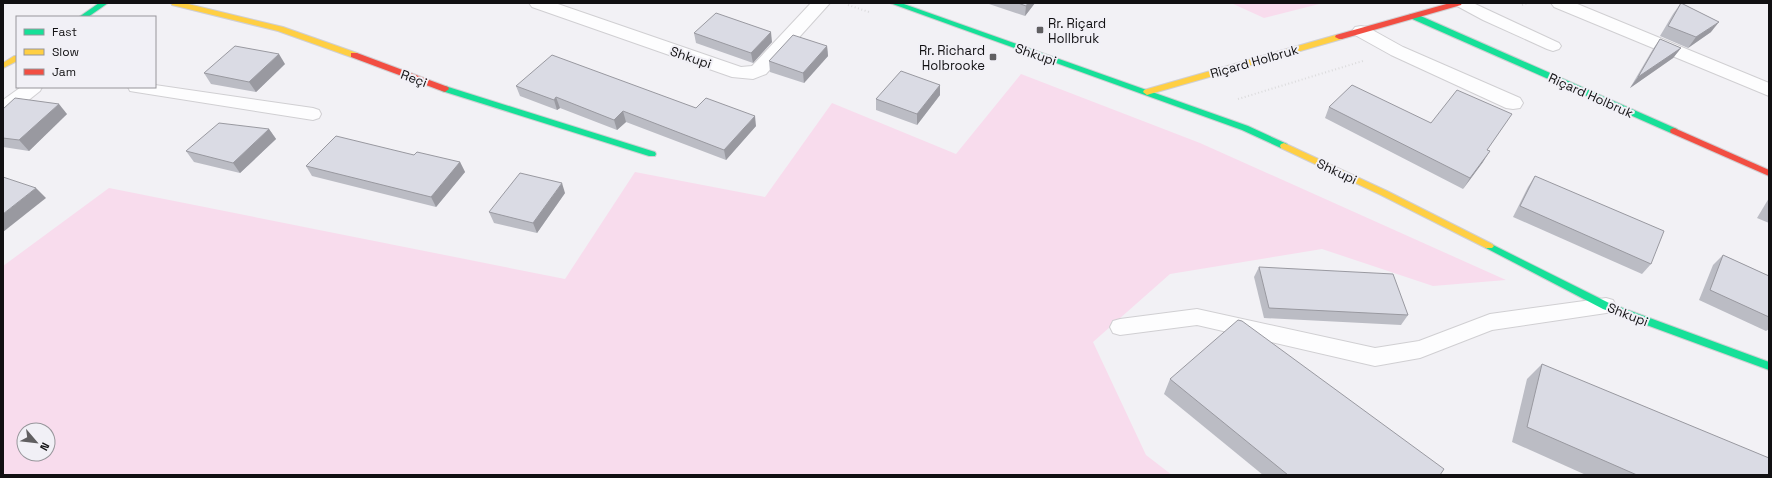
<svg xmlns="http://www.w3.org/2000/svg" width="1772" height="478" viewBox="0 0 1772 478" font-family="'Space Grotesk',sans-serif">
<rect width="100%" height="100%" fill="#f2f1f5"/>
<g fill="#f8dced" fill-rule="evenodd">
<path d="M 1231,3 L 1323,3 L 1264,18 Z"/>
<path d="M 1021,74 L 1200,143 L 1506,280 L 1433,286 L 1322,249 L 1170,274 L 1093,342 L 1146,455 L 1172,475 L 3,475 L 3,266 L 109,188 L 565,279 L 635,172 L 765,197 L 832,103 L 956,154 ZM 24,430 L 48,430 L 48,454 L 24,454 Z"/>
</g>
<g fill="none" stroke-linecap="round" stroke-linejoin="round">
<g stroke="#d0cfd2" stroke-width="2">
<g id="lane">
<path d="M 1455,3 L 1473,3 L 1559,43 L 1561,46 L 1559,49 L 1553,51 L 1547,49 L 1483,20 L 1457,6 Z"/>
<path d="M 155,85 L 313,108 L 319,110 L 321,114 L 319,118 L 313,120 L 136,92 L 130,91 L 128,87 L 155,87 Z"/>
<path d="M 1606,298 L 1613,300 L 1616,306 L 1613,312 L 1492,330 L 1420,358 L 1375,366 L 1197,325 L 1120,335 L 1113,333 L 1110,327 L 1113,321 L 1120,319 L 1197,309 L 1375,348 L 1419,341 L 1490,314 Z"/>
</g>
</g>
<g stroke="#d0cfd2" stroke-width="2">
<g id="street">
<path d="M 529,3 L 555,3 L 741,67 L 752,66 L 811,3 L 830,3 L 766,74 L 753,79 L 732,77 L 532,7 Z"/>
<path d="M 1551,3 L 1575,3 L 1769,83 L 1769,96 L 1554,7 Z"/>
<path d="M 1361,26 L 1367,27 L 1403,47 L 1520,98 L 1523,103 L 1520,108 L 1513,109 L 1506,108 L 1391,55 L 1355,35 L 1352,31 L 1355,27 Z"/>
<path d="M 21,87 L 42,87 L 40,91 L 10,115 L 3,116 L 3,100 Z"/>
</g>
</g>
<g stroke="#d0cfd2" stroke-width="2">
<g id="fast">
<path d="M 99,3 L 108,3 L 88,17 L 79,17 Z"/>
<path d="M 890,3 L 901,3 L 1248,126 L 1287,144 L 1288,146 L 1287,148 L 1281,148 L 1242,130 Z"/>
<path d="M 1410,14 L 1416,14 L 1677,129 L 1678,131 L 1677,133 L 1671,133 L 1410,18 Z"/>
<path d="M 445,86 L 655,152 L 656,154 L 655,156 L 649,156 L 442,91 L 441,89 Z"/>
<path d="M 1489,243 L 1609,303 L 1769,362 L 1769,370 L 1603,309 L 1486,248 L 1484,246 L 1486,244 Z"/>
</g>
</g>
<g stroke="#d0cfd2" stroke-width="2">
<g id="slow">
<path d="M 171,3 L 184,3 L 283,27 L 357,53 L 358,55 L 354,57 L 351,57 L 278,31 L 172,5 Z"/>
<path d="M 1336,35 L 1339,35 L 1343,37 L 1342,39 L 1150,94 L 1147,95 L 1143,92 L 1144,90 Z"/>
<path d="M 14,56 L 17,56 L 17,61 L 3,68 L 3,63 Z"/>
<path d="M 1284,143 L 1387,191 L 1492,244 L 1494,246 L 1492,248 L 1486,248 L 1381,195 L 1281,148 L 1280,146 L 1281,144 Z"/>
</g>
</g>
<g stroke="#d0cfd2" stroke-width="2">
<g id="jam">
<path d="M 1450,3 L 1462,3 L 1461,5 L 1342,39 L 1339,39 L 1335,37 L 1336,35 Z"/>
<path d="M 351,53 L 357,53 L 448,87 L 449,89 L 445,92 L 442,91 L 351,57 Z"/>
<path d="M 1674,128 L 1769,170 L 1769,176 L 1671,133 L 1670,131 L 1671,129 Z"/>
</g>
</g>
<g stroke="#dbdbdc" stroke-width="2" stroke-dasharray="1 2.5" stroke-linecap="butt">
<path d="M 848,5 L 869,12"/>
<path d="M 1522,5 L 1528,3"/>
<path d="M 1238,99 L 1363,61"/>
</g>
<use href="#lane" fill="#fdfdfe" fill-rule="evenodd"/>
<use href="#street" fill="#fdfdfe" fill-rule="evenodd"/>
<use href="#fast" fill="#16e098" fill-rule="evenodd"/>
<use href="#slow" fill="#ffcf43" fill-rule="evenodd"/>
<use href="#jam" fill="#f24e42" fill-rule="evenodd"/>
</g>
<g fill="#bbbcc4">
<path d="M 986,3 L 1035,3 L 1025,16 Z"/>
<path d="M 1681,3 L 1711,32 L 1688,48 L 1660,36 L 1673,14 Z"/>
<path d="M 694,33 L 772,42 L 753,63 L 696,43 Z"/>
<path d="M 1660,39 L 1681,48 L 1673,58 L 1630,88 L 1653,49 Z"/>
<path d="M 827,46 L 828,56 L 804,83 L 770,72 L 769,61 Z"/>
<path d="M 285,64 L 256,92 L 211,84 L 204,73 Z"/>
<path d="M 940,85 L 940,95 L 917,125 L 876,110 L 876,99 Z"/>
<path d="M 516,86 L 696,108 L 756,126 L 726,160 L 626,122 L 617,130 L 560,108 L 557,110 L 520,96 Z"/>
<path d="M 1329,107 L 1431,123 L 1505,124 L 1487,150 L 1483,162 L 1463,189 L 1325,118 Z"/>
<path d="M 3,109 L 67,114 L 29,151 L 3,147 Z"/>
<path d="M 269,129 L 276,139 L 240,173 L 194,162 L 186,151 Z"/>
<path d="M 414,155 L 460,162 L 465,172 L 436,207 L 312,176 L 306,166 Z"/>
<path d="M 1535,176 L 1651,264 L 1642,274 L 1513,217 L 1528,187 Z"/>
<path d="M 565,193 L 537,233 L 494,223 L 489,212 Z"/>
<path d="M 1769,198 L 1769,223 L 1757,218 Z"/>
<path d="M 1723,255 L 1769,276 L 1769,329 L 1766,331 L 1699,300 L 1713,265 Z"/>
<path d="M 1259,267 L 1408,315 L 1401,325 L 1264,318 L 1254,277 Z"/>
<path d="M 1542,364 L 1769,475 L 1586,475 L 1512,442 L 1527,379 Z"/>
<path d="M 1170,379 L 1440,475 L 1263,475 L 1164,394 Z"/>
</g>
<g fill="#9999a0">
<path d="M 1028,3 L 1035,3 L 1025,16 L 1026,6 Z"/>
<path d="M 1719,22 L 1711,32 L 1688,48 L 1696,37 Z"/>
<path d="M 771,32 L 772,42 L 753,63 L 751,53 Z"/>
<path d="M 827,46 L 828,56 L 804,83 L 803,73 Z"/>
<path d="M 1681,48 L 1673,58 L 1630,88 L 1638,77 Z"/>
<path d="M 279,54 L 285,64 L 256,92 L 249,82 Z"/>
<path d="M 940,85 L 940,95 L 917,125 L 917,114 Z"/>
<path d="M 556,97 L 560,108 L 557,110 L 554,100 Z"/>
<path d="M 59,104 L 67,114 L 29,151 L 19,140 Z"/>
<path d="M 623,111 L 626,122 L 617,130 L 614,120 Z"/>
<path d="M 755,116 L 756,126 L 726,160 L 724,150 Z"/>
<path d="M 269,129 L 276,139 L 240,173 L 233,163 Z"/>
<path d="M 1490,151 L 1483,162 L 1463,189 L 1470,178 Z"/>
<path d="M 460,162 L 465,172 L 436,207 L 431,197 Z"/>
<path d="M 562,183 L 565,193 L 537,233 L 533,223 Z"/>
<path d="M 36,188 L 46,198 L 3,232 L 3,214 Z"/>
</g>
<g fill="#dadbe4" stroke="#9999a0">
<path d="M 1018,3 L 1028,3 L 1026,6 Z"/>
<path d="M 1681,3 L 1719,22 L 1696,37 L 1668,26 Z"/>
<path d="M 716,13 L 771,32 L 751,53 L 694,33 Z"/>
<path d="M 793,35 L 827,46 L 803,73 L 769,61 Z"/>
<path d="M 1660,39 L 1681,48 L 1638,77 Z"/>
<path d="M 235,46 L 279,54 L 249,82 L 204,73 Z"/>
<path d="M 552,55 L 696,108 L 706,98 L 755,116 L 724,150 L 623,111 L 614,120 L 556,97 L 554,100 L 516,86 Z"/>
<path d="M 901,71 L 940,85 L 917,114 L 876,99 Z"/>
<path d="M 1352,85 L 1431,123 L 1457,90 L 1512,114 L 1487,150 L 1490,151 L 1470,178 L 1329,107 Z"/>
<path d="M 15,98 L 59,104 L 19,140 L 3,138 L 3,109 Z"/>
<path d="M 219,123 L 269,129 L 233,163 L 186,151 Z"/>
<path d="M 336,136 L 414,155 L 417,152 L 460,162 L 431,197 L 306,166 Z"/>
<path d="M 520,173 L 562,183 L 533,223 L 489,212 Z"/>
<path d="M 1535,176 L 1664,231 L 1651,264 L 1520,206 Z"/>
<path d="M 3,177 L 36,188 L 3,214 Z"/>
<path d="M 1723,255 L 1769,276 L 1769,317 L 1710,290 Z"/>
<path d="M 1259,267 L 1393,274 L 1408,315 L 1269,308 Z"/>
<path d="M 1238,320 L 1242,321 L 1444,469 L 1440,475 L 1288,475 L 1170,379 Z"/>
<path d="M 1542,364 L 1769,458 L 1769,475 L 1637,475 L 1527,427 Z"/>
</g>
<g fill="#605f61" stroke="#f1f0f6" stroke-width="1.5">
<rect x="1036" y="26" width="8" height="8" rx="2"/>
<rect x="989" y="53" width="8" height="8" rx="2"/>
</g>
<g text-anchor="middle" stroke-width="4" stroke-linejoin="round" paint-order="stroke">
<g font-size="13" fill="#111012" stroke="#f1f0f6" text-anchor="start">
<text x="1048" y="28">Rr. Riçard<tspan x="1048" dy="15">Hollbruk</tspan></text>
<text x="985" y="55" text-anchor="end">Rr. Richard<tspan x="985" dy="15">Holbrooke</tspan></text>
</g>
<g font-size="13" fill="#111012" stroke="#f1f0f6">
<text transform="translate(1036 54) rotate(19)" y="5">Shkupi</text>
<text transform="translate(691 57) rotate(19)" y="5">Shkupi</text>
<text transform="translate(1254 61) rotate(-16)" y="5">Riçard Holbruk</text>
<text transform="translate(414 78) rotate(20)" y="5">Reçi</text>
<text transform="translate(1591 95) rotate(24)" y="5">Riçard Holbruk</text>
<text transform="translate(1337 171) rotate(25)" y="5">Shkupi</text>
<text transform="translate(1628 314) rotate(21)" y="5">Shkupi</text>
</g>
</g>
<rect width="1772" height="478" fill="none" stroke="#111012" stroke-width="8"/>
<rect x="16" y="16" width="140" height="72" fill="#f1f0f6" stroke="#97969b"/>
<rect x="24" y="29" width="20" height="6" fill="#16e098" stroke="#97969b"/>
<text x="52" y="36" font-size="12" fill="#111012">Fast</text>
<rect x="24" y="49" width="20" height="6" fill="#ffcf43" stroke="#97969b"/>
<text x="52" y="56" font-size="12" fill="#111012">Slow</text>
<rect x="24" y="69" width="20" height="6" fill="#f24e42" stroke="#97969b"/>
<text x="52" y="76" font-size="12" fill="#111012">Jam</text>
<g transform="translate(36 442) rotate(118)"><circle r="19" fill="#f1f0f6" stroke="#97969b"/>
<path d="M0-3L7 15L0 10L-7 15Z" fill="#605f61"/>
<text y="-6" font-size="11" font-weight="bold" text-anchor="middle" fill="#111012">N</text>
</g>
</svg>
